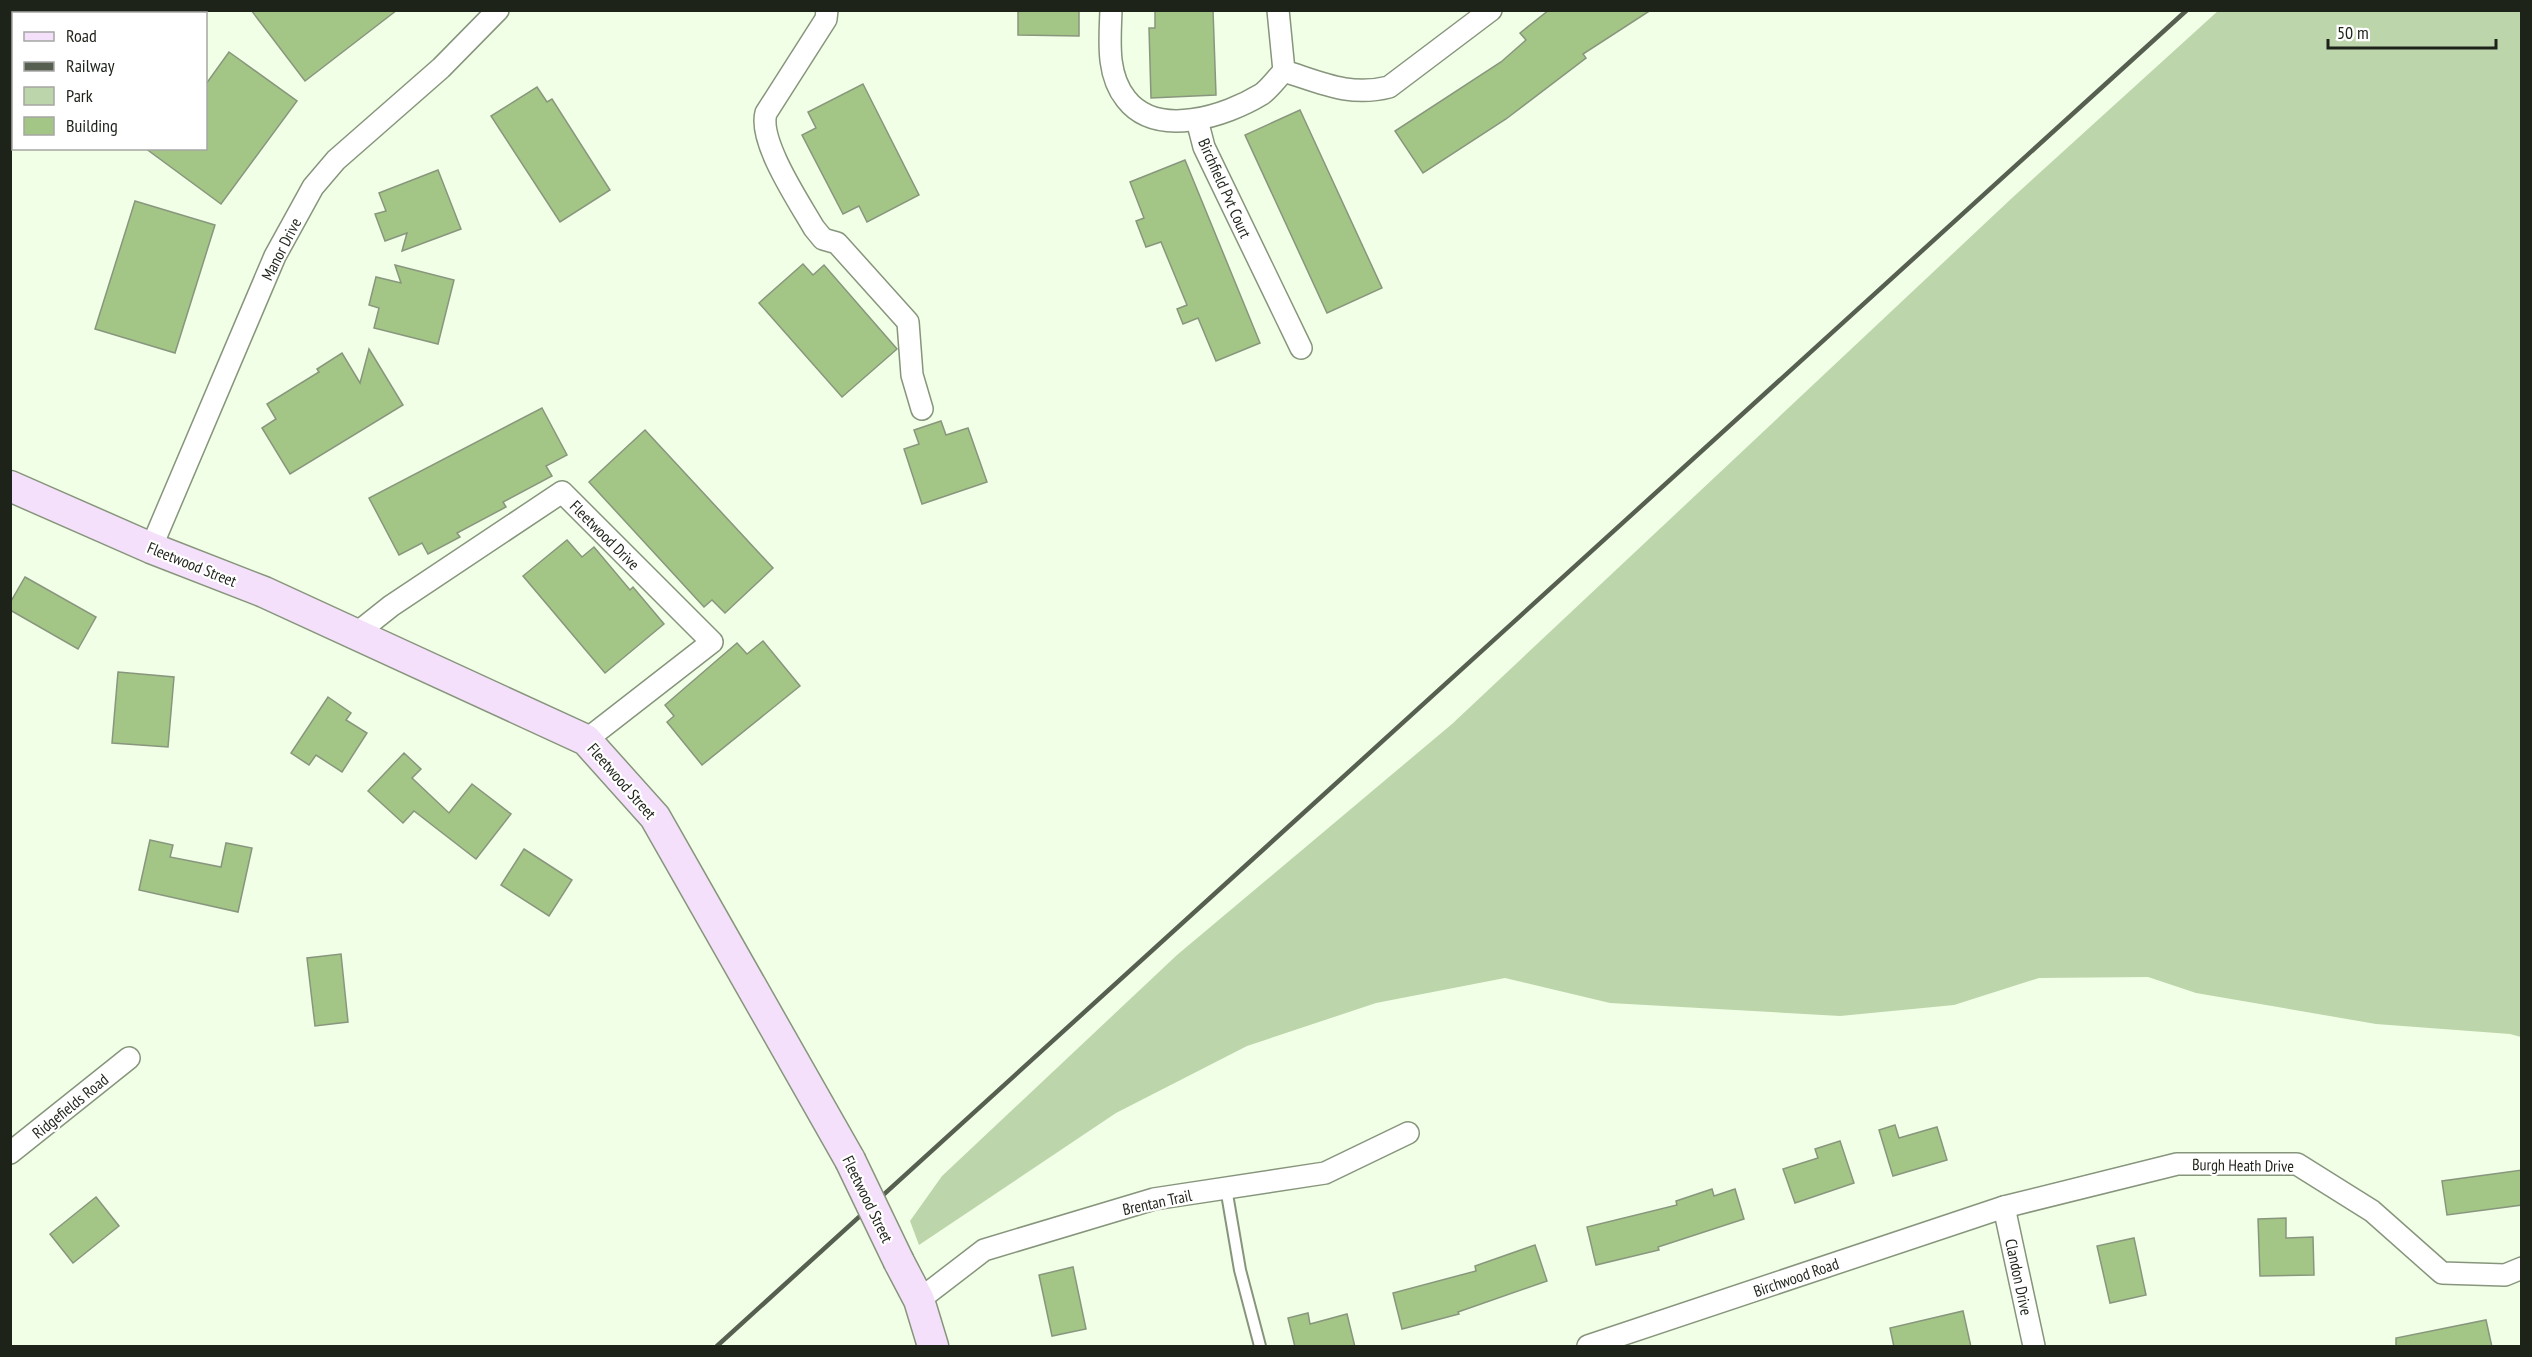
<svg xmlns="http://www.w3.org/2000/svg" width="2532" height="1357" viewBox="0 0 2532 1357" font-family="'PT Sans Narrow',sans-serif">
<rect width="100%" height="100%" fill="#f0ffe5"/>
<path fill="#bdd5ab" d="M 2219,10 L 2521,11 L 2521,1037 L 2510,1034 L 2376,1024 L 2196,993 L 2148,977 L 2039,978 L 1954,1005 L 1840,1016 L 1610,1003 L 1505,978 L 1376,1003 L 1247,1046 L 1116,1113 L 919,1245 L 910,1221 L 942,1176 L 1177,955 L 1452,724 L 2012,198 Z"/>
<g fill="#a3c686" stroke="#88967e" stroke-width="1.5">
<path d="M 251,10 L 397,10 L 305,81 Z"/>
<path d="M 1018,10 L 1079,10 L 1079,36 L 1018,35 Z"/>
<path d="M 1155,10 L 1213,10 L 1216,95 L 1151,98 L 1149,28 L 1155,28 Z"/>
<path d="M 1549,10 L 1651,10 L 1583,54 L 1586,58 L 1506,119 L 1423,173 L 1395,131 L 1501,62 L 1526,40 L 1520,33 Z"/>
<path d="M 229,52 L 297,101 L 221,204 L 145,148 L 206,148 L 206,84 Z"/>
<path d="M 863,84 L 919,195 L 867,222 L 859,206 L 843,214 L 802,135 L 816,128 L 808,112 Z"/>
<path d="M 537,87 L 547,102 L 552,99 L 610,190 L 560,222 L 491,116 Z"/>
<path d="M 1300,110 L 1382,288 L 1327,313 L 1245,135 Z"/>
<path d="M 1185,160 L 1260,343 L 1216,361 L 1198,318 L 1183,324 L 1177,309 L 1187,305 L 1161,242 L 1146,247 L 1136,221 L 1144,218 L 1130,182 Z"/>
<path d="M 438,170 L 461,229 L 402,251 L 407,233 L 385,241 L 375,214 L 386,211 L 379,193 Z"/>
<path d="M 135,201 L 215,225 L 175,353 L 95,329 Z"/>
<path d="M 803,264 L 813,275 L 824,265 L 897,349 L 842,397 L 759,303 Z"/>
<path d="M 395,265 L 454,280 L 438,344 L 374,328 L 379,308 L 369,305 L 376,277 L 401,283 Z"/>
<path d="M 369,349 L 403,405 L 290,474 L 262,428 L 276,419 L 267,404 L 319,372 L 317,369 L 342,353 L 360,383 Z"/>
<path d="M 542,408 L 567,455 L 546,466 L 552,476 L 503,502 L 506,507 L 457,533 L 460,537 L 428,554 L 422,543 L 399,555 L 369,498 Z"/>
<path d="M 941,421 L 946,435 L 968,428 L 987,482 L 922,504 L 904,449 L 919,444 L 914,430 Z"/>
<path d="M 645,430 L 773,568 L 725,613 L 712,600 L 704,607 L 589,482 Z"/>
<path d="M 567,540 L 582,557 L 594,547 L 630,590 L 633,587 L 664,624 L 605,673 L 523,576 Z"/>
<path d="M 25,577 L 96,617 L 78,649 L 10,610 L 10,603 Z"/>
<path d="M 763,641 L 800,686 L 702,765 L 667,722 L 674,716 L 665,705 L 737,643 L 747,654 Z"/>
<path d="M 118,672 L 174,677 L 168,747 L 112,743 Z"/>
<path d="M 328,697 L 351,713 L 346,720 L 367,733 L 342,772 L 316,755 L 309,765 L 291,753 Z"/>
<path d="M 404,753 L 421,769 L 412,778 L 449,813 L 472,784 L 511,814 L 476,859 L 414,811 L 403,823 L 368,791 Z"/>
<path d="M 150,840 L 173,845 L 170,857 L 221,867 L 226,843 L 252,848 L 238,912 L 139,890 Z"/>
<path d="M 524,849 L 572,880 L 549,916 L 501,885 Z"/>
<path d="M 341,954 L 348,1022 L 315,1026 L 307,958 Z"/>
<path d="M 1895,1125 L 1899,1138 L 1937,1127 L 1947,1160 L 1893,1176 L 1879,1130 Z"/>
<path d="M 1840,1141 L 1854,1183 L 1795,1203 L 1783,1169 L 1818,1158 L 1815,1149 Z"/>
<path d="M 2522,1170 L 2522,1205 L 2447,1215 L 2442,1181 Z"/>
<path d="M 1712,1189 L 1714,1196 L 1735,1189 L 1744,1219 L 1658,1247 L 1659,1250 L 1596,1265 L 1587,1227 L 1677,1205 L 1676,1201 Z"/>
<path d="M 96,1197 L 119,1226 L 73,1263 L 50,1234 Z"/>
<path d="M 2286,1218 L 2286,1238 L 2313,1237 L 2314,1275 L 2260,1276 L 2258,1219 Z"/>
<path d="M 2134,1238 L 2146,1295 L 2110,1303 L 2097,1246 Z"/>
<path d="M 1535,1245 L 1547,1281 L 1458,1312 L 1459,1314 L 1402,1329 L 1393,1293 L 1476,1271 L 1475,1266 Z"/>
<path d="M 1073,1267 L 1086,1329 L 1052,1336 L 1039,1275 Z"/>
<path d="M 1963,1311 L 1971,1347 L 1894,1347 L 1890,1328 Z"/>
<path d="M 1308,1313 L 1310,1324 L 1347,1314 L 1355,1347 L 1295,1347 L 1288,1318 Z"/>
<path d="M 2486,1320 L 2492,1347 L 2396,1347 L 2396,1338 Z"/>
</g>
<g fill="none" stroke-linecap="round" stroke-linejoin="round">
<g stroke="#87957d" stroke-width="14">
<path id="lane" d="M 1226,1188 L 1240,1270 L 1260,1346"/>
</g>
<g stroke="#87957d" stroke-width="24">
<g id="street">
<path d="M 827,10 L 826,19 L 766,113 C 758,141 799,202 814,228 L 823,239 L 837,243 L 908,322 L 912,375 L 922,409"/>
<path d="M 1111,10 C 1110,40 1106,74 1126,99 C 1157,139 1226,116 1262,94 C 1270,88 1277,78 1284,71 L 1278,10"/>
<path d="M 1284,71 C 1322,83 1350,97 1389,87 L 1491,10"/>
<path d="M 1197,120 L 1204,147 L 1301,348"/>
<path d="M 151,548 L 275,256 L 313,187 L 336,160 L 441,68 L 498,10"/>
<path d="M 357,633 L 391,606 L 562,492 L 712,642 L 586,740"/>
<path d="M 10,1153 L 129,1058"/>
<path d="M 2004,1207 L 2034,1346"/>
<path d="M 919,1300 L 984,1250 L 1154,1199 L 1325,1173 L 1408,1133"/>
<path d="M 1588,1346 L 2004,1207 L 2177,1164 L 2297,1164 L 2372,1211 L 2442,1273 L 2505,1275 L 2522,1268"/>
</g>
</g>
<g stroke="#87957d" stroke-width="33">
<g id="secondary">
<path d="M 10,486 L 151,548 L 264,592 L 586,740 L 655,817 L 850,1160"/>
<path d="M 899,1262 L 919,1300 L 933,1346"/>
</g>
</g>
<use href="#lane" stroke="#fff" stroke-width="10"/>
<use href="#street" stroke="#fff" stroke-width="21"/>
<use href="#secondary" stroke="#f4e0fa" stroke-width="30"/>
<path stroke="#575f51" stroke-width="4.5" d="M 717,1346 L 2187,10"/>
<g stroke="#87957d" stroke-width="33" stroke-linecap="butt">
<path id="secondary-bridge" d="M 850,1160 L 899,1262"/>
</g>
<use href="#secondary-bridge" stroke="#f4e0fa" stroke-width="30"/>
</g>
<g text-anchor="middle" stroke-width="4.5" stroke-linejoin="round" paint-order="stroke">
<g font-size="16" fill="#1e231a" stroke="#fff">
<text transform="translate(1225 188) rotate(66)" y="6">Birchfield Pvt Court</text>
<text transform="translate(281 249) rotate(-63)" y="6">Manor Drive</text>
<text transform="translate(605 535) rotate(45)" y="6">Fleetwood Drive</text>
<text transform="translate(192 564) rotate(22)" y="6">Fleetwood Street</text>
<text transform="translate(622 781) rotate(49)" y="6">Fleetwood Street</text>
<text transform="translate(70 1106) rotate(-39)" y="6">Ridgefields Road</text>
<text transform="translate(2243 1165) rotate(1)" y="6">Burgh Heath Drive</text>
<text transform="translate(868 1199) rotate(64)" y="6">Fleetwood Street</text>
<text transform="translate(1157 1202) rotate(-12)" y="6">Brentan Trail</text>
<text transform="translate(1796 1277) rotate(-19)" y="6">Birchwood Road</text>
<text transform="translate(2019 1277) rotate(78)" y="6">Clandon Drive</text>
</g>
</g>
<rect width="2532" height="1357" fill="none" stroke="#1e231a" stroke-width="24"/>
<rect x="12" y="12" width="195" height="138" fill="#ffffff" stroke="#a5a7a3" stroke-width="1.5"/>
<rect x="24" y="32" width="30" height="9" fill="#f4e0fa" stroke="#a5a7a3" stroke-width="1.5"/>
<text x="66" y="42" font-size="18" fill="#1e231a">Road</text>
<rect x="24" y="62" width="30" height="9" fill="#575f51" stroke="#a5a7a3" stroke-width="1.5"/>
<text x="66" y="72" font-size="18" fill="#1e231a">Railway</text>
<rect x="24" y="87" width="30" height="18" fill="#bdd5ab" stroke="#a5a7a3" stroke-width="1.5"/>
<text x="66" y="102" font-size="18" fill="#1e231a">Park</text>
<rect x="24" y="117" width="30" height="18" fill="#a3c686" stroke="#a5a7a3" stroke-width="1.5"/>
<text x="66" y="132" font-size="18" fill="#1e231a">Building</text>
<path d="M2328 39v9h168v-9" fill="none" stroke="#1e231a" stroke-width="3"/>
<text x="2337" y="39" font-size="18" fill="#1e231a" stroke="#ffffff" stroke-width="4.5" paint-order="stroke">50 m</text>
</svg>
